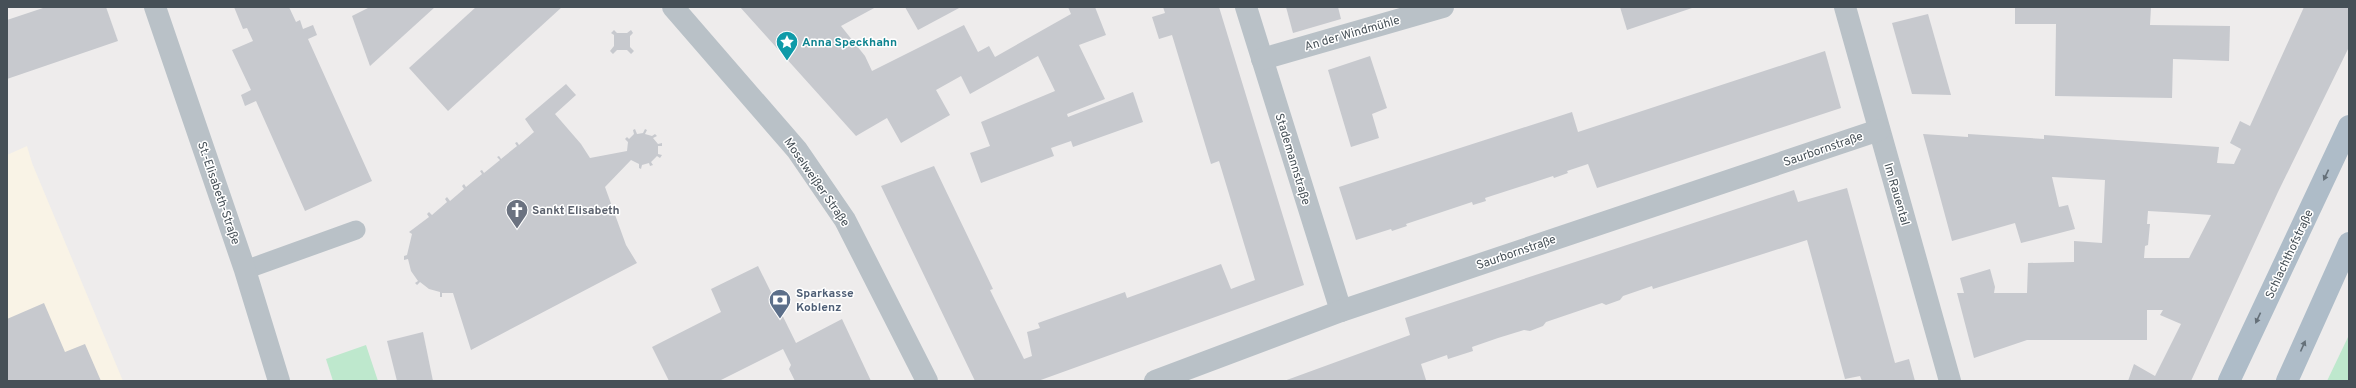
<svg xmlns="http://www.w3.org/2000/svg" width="2356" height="388" viewBox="0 0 2356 388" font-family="Overpass,sans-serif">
<rect width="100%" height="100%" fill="#eeecec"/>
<path fill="#f9f3e6" d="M 27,146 L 32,163 L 123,381 L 7,381 L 7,155 Z"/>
<g fill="#bee8cd">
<path d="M 2349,335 L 2349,381 L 2327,381 Z"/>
<path d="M 366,345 L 378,381 L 333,381 L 326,359 Z"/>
</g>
<g fill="#c7c9ce" fill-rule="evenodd">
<path d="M 46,7 L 106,7 L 118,41 L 7,79 L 7,20 Z"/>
<path d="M 234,7 L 289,7 L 296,22 L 300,20 L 303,29 L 313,25 L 317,35 L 308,39 L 372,181 L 305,211 L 256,101 L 245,106 L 241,95 L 251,90 L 232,50 L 253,41 L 247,28 L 243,29 Z"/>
<path d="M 370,7 L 435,7 L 370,66 L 352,16 Z"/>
<path d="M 476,7 L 562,7 L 448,111 L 409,68 Z"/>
<path d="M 740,7 L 876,7 L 841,26 L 865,56 L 872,71 L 964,25 L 978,52 L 989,46 L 995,57 L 1071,14 L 1068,7 L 1095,7 L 1106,35 L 1079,45 L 1105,99 L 1067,114 L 1068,117 L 1133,92 L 1143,122 L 1073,147 L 1071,141 L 1051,148 L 1054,156 L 981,183 L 970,153 L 990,146 L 981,122 L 1055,91 L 1038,56 L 970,94 L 961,76 L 936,90 L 950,115 L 901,143 L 887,118 L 856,136 Z"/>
<path d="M 905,7 L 961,7 L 918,30 Z"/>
<path d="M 1163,7 L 1219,7 L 1304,285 L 1038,381 L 975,381 L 881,186 L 934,166 L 993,289 L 990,290 L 1024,359 L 1032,356 L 1027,332 L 1040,328 L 1038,323 L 1125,292 L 1127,298 L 1221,264 L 1231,289 L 1255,280 L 1219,161 L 1211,164 L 1172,35 L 1159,39 L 1152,17 L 1165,13 Z"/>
<path d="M 1286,7 L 1338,7 L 1341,19 L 1293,33 Z"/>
<path d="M 1620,7 L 1695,7 L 1627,30 Z"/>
<path d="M 2015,7 L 2151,7 L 2150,25 L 2230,26 L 2229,61 L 2173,59 L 2172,98 L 2055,96 L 2056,24 L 2015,24 Z"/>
<path d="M 2304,7 L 2349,7 L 2349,47 L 2278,192 L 2191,381 L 2128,381 L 2134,364 L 2155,376 L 2181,324 L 2160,315 L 2163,310 L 2147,310 L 2147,340 L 2027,340 L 1974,358 L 1957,293 L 1964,293 L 1960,278 L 1990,269 L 1995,287 L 1994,293 L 2027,293 L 2028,263 L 2074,262 L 2074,241 L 2102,243 L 2105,180 L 2052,177 L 2059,207 L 2068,205 L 2075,229 L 2021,243 L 2015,223 L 1952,241 L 1923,134 L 1968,137 L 1968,134 L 2044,139 L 2044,135 L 2219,147 L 2217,163 L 2234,164 L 2241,149 L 2230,143 L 2240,121 L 2250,126 ZM 2148,211 L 2183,213 L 2211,215 L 2189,258 L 2144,258 L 2145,246 L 2148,245 L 2150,224 L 2147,224 Z"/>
<path d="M 1928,14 L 1951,95 L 1912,94 L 1892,23 Z"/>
<path d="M 614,30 L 617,33 L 627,33 L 631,30 L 633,33 L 630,36 L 630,47 L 634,51 L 631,54 L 627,50 L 617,50 L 613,54 L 610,51 L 614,46 L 614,35 L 611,33 Z"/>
<path d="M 1825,51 L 1841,108 L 1597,188 L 1588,164 L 1567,171 L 1568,173 L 1554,178 L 1553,176 L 1485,198 L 1486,201 L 1473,205 L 1472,202 L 1406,224 L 1407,226 L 1392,231 L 1391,229 L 1356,240 L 1339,187 L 1572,112 L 1578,132 Z"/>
<path d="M 1370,56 L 1387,108 L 1372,114 L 1379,138 L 1351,147 L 1328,70 Z"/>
<path d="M 566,84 L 576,95 L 555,114 L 581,144 L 590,158 L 627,151 L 628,142 L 625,139 L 627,137 L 629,139 L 634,134 L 633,130 L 635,129 L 637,134 L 643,133 L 645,129 L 647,130 L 645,134 L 652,136 L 655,134 L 657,136 L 653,138 L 658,144 L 662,143 L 662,146 L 658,146 L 658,154 L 662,155 L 660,158 L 657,156 L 651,162 L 653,165 L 650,166 L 649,163 L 642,165 L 641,169 L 639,168 L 639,164 L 631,160 L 605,187 L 626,245 L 637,263 L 471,350 L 453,293 L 442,293 L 442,297 L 440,297 L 440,292 L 429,289 L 420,282 L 417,285 L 415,283 L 418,281 L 411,271 L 408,259 L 404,260 L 404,256 L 407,255 L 412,234 L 409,232 L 429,217 L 427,214 L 429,212 L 432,215 L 447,202 L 445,199 L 447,197 L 450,201 L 464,189 L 462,186 L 464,184 L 466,187 L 482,174 L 480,171 L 482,170 L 484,173 L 500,160 L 497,157 L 499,156 L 501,159 L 517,146 L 515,143 L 517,142 L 519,145 L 534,132 L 525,119 Z"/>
<path d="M 1847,188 L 1895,363 L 1909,359 L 1915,381 L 1862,381 L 1860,376 L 1845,379 L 1807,240 L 1653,289 L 1652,286 L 1623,296 L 1620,300 L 1606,305 L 1602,303 L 1546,322 L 1543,326 L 1530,331 L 1524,330 L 1498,338 L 1472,347 L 1473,351 L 1448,359 L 1447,355 L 1421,364 L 1426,380 L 1423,381 L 1284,381 L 1410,335 L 1405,318 L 1794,190 L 1798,202 Z"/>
<path d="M 758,266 L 796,343 L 842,319 L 871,381 L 795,381 L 789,369 L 791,365 L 783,349 L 719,381 L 669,381 L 652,347 L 721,312 L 711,289 Z"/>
<path d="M 44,303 L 65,352 L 85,344 L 101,381 L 7,381 L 7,319 Z"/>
<path d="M 423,332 L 433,381 L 397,381 L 387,341 Z"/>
</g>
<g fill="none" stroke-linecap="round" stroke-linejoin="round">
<path stroke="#b9c1c7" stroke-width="19" d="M 245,270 L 356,230"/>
<g stroke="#b9c1c7" stroke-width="22">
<path d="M 155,7 L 245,270 L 279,381"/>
<path d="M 1246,7 L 1341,311"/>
<path d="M 1845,7 L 1950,381"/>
<path d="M 1262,59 L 1443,7"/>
<path d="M 1155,381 L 1341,311 L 1879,130"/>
</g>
<path stroke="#b9c1c7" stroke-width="22" d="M 673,7 L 797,150 L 845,220 L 927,381"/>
<g stroke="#aebcc8" stroke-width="22">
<path d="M 2229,381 L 2349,126"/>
<path d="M 2287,381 L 2349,243"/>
</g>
</g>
<defs><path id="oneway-solid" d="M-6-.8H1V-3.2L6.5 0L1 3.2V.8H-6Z"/></defs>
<g fill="#657079">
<use href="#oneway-solid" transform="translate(2326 175) rotate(115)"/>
<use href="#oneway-solid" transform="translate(2258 318) rotate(115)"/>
<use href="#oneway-solid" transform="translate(2303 346) rotate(-66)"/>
</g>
<defs>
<g id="sight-pin" transform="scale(1.15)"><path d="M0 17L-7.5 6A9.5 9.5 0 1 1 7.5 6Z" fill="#0f9aa8" stroke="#fff"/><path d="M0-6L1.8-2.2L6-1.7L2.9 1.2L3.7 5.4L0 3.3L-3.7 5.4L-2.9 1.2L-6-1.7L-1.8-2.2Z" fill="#fff"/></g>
<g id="church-pin" transform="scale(1.15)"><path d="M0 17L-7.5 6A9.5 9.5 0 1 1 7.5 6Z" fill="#6b7280" stroke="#fff"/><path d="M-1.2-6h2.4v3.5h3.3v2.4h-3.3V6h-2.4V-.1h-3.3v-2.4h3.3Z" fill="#fff"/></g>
<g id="bank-pin" transform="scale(1.15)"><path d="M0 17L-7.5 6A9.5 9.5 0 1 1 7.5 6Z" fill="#5c6f8a" stroke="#fff"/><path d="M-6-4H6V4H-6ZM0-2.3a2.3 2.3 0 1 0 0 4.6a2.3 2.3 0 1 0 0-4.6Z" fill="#fff"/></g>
</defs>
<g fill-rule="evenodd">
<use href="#sight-pin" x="787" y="42"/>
<use href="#church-pin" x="517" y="210"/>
<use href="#bank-pin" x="780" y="300"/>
</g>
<g text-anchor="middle" stroke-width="3" stroke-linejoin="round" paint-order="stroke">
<g font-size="12" fill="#465057" stroke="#fff">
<text transform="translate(1352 33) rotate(-16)" y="4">An der Windmühle</text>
<text transform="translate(1823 149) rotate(-19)" y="4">Saurbornstraße</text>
<text transform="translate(1293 159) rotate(73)" y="4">Stademannstraße</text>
<text transform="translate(817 182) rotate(55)" y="4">Moselweißer Straße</text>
<text transform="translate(219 193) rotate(71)" y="4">St.-Elisabeth-Straße</text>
<text transform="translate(1897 194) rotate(74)" y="4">Im Rauental</text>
<text transform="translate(1516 252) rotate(-19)" y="4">Saurbornstraße</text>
<text transform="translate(2289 254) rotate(-65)" y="4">Schlachthofstraße</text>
</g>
<g font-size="12" font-weight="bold" fill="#0d838f" stroke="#fff" text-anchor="start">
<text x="802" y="46">Anna Speckhahn</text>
</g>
<g font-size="12" font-weight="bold" fill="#5b616d" stroke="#fff" text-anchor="start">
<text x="532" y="214">Sankt Elisabeth</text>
</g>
<g font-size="12" font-weight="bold" fill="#4e5e75" stroke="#fff" text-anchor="start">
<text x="796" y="297">Sparkasse<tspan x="796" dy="14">Koblenz</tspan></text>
</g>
</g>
<rect width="2356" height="388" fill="none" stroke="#465057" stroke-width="16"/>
</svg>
